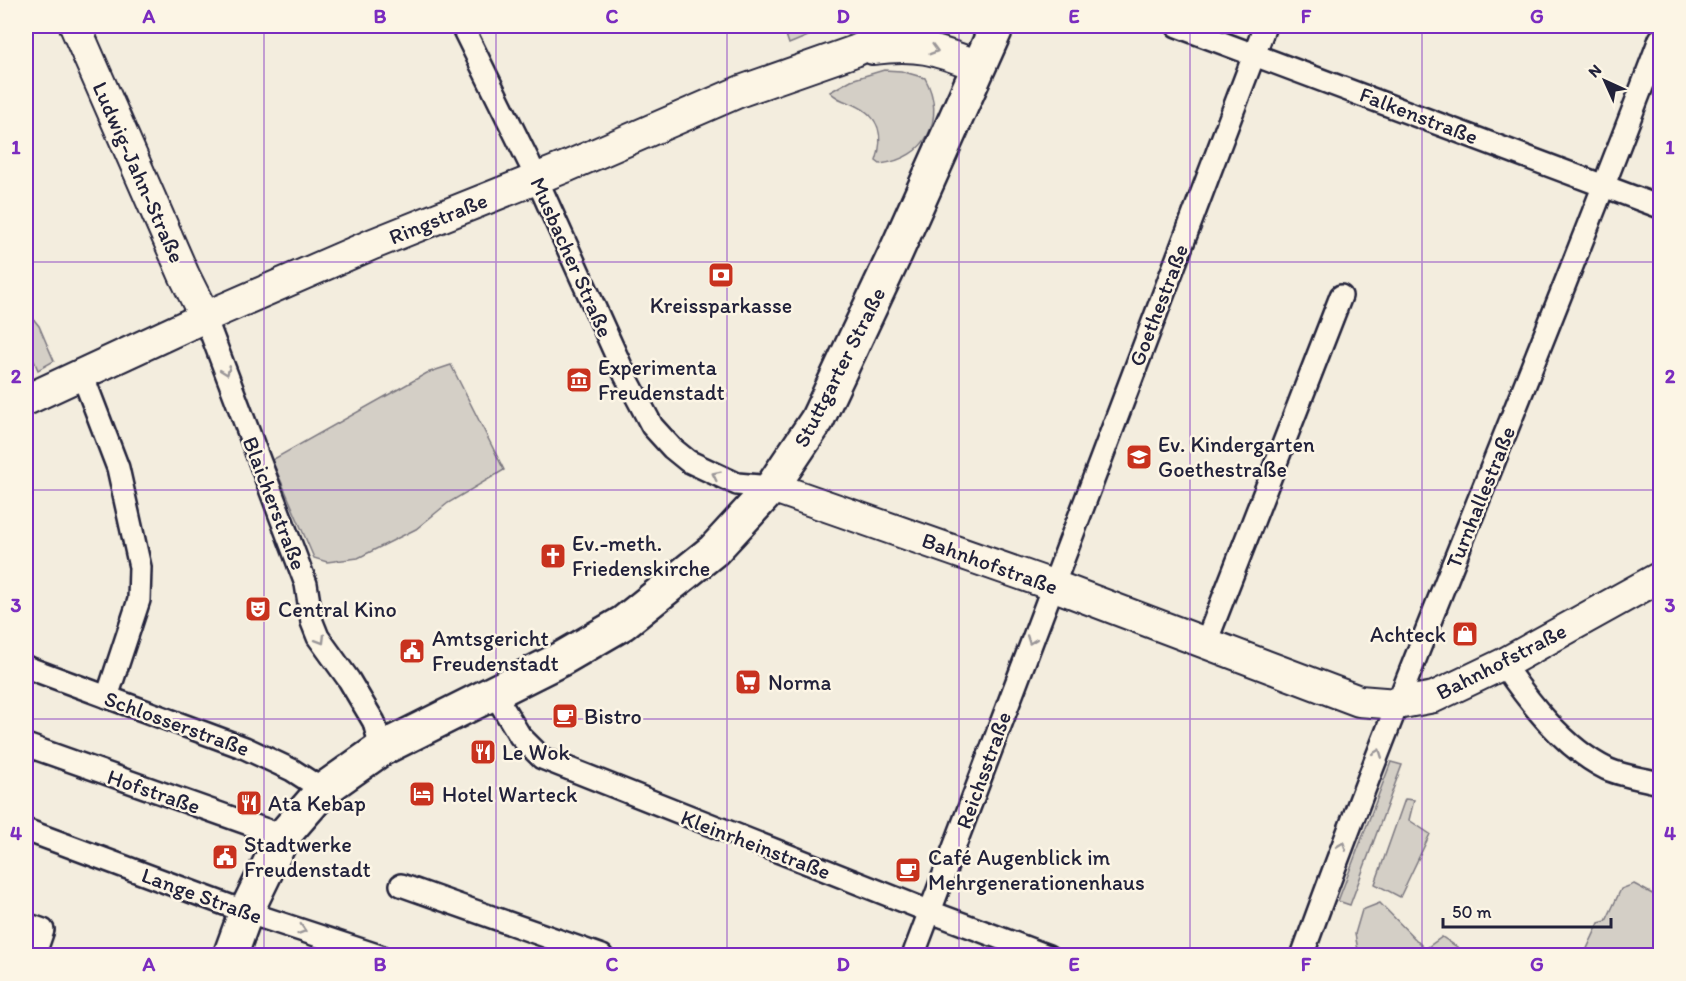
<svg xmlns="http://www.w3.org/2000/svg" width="1686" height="981" viewBox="0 0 1686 981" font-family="Itim,sans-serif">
<rect width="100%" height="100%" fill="#f3edde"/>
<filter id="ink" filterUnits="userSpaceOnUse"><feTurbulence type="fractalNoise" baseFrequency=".0167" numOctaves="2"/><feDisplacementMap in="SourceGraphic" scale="12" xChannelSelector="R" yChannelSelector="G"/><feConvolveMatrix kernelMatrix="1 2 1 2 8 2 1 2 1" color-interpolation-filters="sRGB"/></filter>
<g filter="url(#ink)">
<g fill="#d4cfc6" stroke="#7b7880" stroke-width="1.5">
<path d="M 783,26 L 832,26 L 789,44 Z"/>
<path d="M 884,70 L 901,71 L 925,78 C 947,119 926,159 880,164 L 876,161 C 884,137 881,117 855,105 C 845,101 838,100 830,92 L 851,80 Z"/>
<path d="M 26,310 L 39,326 L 54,361 L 38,370 L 26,342 Z"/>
<path d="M 451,365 L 504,470 L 448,503 L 416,529 L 358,558 L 327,562 L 314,558 L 272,460 L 427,373 Z"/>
<path d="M 1391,762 L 1402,765 L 1350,905 L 1338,901 Z"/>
<path d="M 1405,799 L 1414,800 L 1409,820 L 1430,834 L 1400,897 L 1375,884 Z"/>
<path d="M 1634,884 L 1660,898 L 1660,955 L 1584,955 L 1599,923 L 1606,921 L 1621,889 Z"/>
<path d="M 1380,903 L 1425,949 L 1442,937 L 1469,955 L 1359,955 L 1355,934 L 1362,910 Z"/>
</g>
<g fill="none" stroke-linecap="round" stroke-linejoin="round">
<g stroke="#22223b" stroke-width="26">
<g id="street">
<path d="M 462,26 L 529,162 L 625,375 L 652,426 L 672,448 L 688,461 L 737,484 L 772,487"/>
<path d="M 1177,26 L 1660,207"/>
<path d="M 205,317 L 306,584 L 312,622 L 318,637 L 349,680 L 374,722 L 381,749"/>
<path d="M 82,374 L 118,468 L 140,567 L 139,600 L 107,697"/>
<path d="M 1205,645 L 1341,296"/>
<path d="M 1503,664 C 1529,702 1564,748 1607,769 C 1623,776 1643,779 1660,783"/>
<path d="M 26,667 L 245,748 L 292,770 L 323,790"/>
<path d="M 494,693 L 520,736 L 542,758 L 931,912 L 1048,956"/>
<path d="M 26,745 L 283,836"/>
<path d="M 26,830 L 246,912 L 380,956"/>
<path d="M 401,885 L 602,956"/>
<path d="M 26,924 L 43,930 L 34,956"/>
<path d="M 913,956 L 1265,26"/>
<path d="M 1302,956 C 1414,647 1545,346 1660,39"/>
</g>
</g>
<g stroke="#22223b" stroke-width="34">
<g id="secondary">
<path d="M 75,26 L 184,275 L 205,317"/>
<path d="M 873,49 C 920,43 936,50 979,66"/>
<path d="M 26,400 L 205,317 L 373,244 L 568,166 L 741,91 L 855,51 L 908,26"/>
<path d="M 772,487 L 1052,585 L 1359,701 L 1397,704 L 1434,697 L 1503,664 L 1660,577"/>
</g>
</g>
<g stroke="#22223b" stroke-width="38">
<path id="primary" d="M 230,956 L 246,912 L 283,836 L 323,790 L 381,749 L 561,659 L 623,623 L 714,550 L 772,487 L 817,420 L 895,254 L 997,26"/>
</g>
<use href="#street" stroke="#fcf5e5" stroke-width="21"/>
<use href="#secondary" stroke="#fcf5e5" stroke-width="30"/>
<use href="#primary" stroke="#fcf5e5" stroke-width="33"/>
</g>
<defs><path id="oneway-chevron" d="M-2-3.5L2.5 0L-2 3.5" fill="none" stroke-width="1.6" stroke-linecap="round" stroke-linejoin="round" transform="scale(1.5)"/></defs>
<g stroke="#9a9698">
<use href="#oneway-chevron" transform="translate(934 50) rotate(16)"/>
<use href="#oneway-chevron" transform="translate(226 371) rotate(69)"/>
<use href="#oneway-chevron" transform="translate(716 475) rotate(-154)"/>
<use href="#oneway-chevron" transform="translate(321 640) rotate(59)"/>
<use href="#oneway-chevron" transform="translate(1031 640) rotate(110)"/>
<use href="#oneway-chevron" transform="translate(1378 753) rotate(-69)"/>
<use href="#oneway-chevron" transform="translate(1342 846) rotate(-69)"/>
<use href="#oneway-chevron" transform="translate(302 930) rotate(18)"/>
</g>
</g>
<path fill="none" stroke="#7b2cbf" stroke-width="1.5" stroke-opacity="0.55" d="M 264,26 L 264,956M 496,26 L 496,956M 727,26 L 727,956M 959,26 L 959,956M 1190,26 L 1190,956M 1422,26 L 1422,956M 26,262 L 1660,262M 26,490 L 1660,490M 26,719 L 1660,719"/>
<defs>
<g id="bank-square" transform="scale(1.35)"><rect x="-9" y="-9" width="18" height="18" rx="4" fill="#c8321e" stroke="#fcf5e5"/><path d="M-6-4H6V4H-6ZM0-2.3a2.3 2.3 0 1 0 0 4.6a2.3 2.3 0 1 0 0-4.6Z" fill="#fff"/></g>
<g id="museum-square" transform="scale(1.35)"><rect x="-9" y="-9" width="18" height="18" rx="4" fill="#c8321e" stroke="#fcf5e5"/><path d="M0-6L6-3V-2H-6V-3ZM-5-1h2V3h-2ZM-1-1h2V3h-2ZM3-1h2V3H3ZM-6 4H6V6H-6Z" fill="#fff"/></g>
<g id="school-square" transform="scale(1.35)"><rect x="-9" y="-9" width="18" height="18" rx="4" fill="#c8321e" stroke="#fcf5e5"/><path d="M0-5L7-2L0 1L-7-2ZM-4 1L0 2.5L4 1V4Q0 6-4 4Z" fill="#fff"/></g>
<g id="church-square" transform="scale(1.35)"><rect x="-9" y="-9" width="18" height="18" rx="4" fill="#c8321e" stroke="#fcf5e5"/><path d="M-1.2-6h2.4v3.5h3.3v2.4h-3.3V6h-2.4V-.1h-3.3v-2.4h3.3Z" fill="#fff"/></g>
<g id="theatre-square" transform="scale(1.35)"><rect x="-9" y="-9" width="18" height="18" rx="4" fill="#c8321e" stroke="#fcf5e5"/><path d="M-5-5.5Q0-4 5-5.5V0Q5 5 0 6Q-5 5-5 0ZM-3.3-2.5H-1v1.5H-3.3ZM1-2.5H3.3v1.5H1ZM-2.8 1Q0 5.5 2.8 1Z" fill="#fff"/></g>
<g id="shop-square" transform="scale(1.35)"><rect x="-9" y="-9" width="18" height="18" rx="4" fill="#c8321e" stroke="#fcf5e5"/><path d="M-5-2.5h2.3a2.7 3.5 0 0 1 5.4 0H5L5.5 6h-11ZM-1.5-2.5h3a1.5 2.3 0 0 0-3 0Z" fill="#fff"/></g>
<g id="civic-square" transform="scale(1.35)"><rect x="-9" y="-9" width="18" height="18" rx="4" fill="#c8321e" stroke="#fcf5e5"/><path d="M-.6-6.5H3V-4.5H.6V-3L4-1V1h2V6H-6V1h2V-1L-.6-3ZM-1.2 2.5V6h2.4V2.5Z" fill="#fff"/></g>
<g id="supermarket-square" transform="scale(1.35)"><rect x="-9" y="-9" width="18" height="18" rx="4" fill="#c8321e" stroke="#fcf5e5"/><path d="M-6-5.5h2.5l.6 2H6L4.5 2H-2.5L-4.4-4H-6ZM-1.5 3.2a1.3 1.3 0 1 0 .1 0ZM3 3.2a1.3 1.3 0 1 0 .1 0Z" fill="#fff"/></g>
<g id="cafe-square" transform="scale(1.35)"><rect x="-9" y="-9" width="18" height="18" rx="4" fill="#c8321e" stroke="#fcf5e5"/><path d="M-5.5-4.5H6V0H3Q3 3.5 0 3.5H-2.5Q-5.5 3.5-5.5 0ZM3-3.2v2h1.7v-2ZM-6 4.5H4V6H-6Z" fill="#fff"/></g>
<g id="restaurant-square" transform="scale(1.35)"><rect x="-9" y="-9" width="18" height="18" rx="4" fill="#c8321e" stroke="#fcf5e5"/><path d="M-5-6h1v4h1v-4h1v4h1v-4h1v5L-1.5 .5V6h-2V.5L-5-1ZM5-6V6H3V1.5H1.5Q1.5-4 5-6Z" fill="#fff"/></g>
<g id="hotel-square" transform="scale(1.35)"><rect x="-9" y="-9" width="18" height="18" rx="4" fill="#c8321e" stroke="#fcf5e5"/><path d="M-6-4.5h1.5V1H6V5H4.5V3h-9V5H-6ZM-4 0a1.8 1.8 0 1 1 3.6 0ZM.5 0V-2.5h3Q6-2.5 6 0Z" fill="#fff"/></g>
</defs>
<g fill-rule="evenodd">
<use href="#bank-square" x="721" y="275"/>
<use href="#museum-square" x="579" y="380"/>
<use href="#school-square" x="1139" y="457"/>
<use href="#church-square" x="553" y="556"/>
<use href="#theatre-square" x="258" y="609"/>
<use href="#shop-square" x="1465" y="634"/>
<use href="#civic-square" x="412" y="651"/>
<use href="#supermarket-square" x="748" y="682"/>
<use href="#cafe-square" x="565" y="716"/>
<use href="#restaurant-square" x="483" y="752"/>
<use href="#hotel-square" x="422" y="794"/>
<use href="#restaurant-square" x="249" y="803"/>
<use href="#civic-square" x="225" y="857"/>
<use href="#cafe-square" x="908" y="870"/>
</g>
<g text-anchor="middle" stroke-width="5" stroke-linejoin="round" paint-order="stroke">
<g font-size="22" fill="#22223b" stroke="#fcf5e5">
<text transform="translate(1419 115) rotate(21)" y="8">Falkenstraße</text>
<text transform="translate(139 172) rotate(66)" y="8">Ludwig-Jahn-Straße</text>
<text transform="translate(438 218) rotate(-22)" y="8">Ringstraße</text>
<text transform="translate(572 257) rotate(66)" y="8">Musbacher Straße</text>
<text transform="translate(1158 305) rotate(-69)" y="8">Goethestraße</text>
<text transform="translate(839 367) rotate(-63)" y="8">Stuttgarter Straße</text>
<text transform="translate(1480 497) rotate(-68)" y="8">Turnhallestraße</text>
<text transform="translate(275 503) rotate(69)" y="8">Blaicherstraße</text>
<text transform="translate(990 563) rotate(20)" y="8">Bahnhofstraße</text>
<text transform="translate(1501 661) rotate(-27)" y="8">Bahnhofstraße</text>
<text transform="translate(177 723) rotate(20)" y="8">Schlosserstraße</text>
<text transform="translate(983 770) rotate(-70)" y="8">Reichsstraße</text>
<text transform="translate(154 791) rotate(19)" y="8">Hofstraße</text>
<text transform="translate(756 844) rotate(21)" y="8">Kleinrheinstraße</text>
<text transform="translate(202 895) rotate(20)" y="8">Lange Straße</text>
</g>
<g font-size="22" fill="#22223b" stroke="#fcf5e5" text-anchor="start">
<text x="721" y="313" text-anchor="middle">Kreissparkasse</text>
<text x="598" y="375">Experimenta<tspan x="598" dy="25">Freudenstadt</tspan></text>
<text x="1158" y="452">Ev. Kindergarten<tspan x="1158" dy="25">Goethestraße</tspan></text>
<text x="572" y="551">Ev.-meth.<tspan x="572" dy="25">Friedenskirche</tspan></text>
<text x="278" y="617">Central Kino</text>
<text x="1446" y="642" text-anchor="end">Achteck</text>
<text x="432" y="646">Amtsgericht<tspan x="432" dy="25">Freudenstadt</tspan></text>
<text x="768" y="690">Norma</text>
<text x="584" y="724">Bistro</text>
<text x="502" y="760">Le Wok</text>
<text x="442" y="802">Hotel Warteck</text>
<text x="268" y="811">Ata Kebap</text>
<text x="244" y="852">Stadtwerke<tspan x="244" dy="25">Freudenstadt</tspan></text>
<text x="928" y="865">Café Augenblick im<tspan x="928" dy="25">Mehrgenerationenhaus</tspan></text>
</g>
</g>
<rect width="1686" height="981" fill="none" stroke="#fcf5e5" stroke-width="66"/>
<g transform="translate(1605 81) rotate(315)" stroke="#fcf5e5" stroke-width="4.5" paint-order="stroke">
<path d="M0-4.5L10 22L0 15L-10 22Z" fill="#22223b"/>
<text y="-9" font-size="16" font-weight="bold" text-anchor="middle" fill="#22223b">N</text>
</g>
<path d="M1443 918v9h168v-9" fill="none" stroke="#22223b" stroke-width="3"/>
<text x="1452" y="918" font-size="18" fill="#22223b" stroke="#fcf5e5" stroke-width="4.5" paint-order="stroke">50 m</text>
<rect x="33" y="33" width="1620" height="915" fill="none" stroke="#7b2cbf" stroke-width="2"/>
<g font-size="20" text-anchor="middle" font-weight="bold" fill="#7b2cbf">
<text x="149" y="23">A</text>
<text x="380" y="23">B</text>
<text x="612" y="23">C</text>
<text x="843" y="23">D</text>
<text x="1074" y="23">E</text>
<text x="1306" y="23">F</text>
<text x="1537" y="23">G</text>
<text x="16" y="154">1</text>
<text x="1670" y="154">1</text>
<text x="16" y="383">2</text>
<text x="1670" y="383">2</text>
<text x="16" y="612">3</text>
<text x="1670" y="612">3</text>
<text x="16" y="840">4</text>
<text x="1670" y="840">4</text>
<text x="149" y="971">A</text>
<text x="380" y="971">B</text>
<text x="612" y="971">C</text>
<text x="843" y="971">D</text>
<text x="1074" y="971">E</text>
<text x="1306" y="971">F</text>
<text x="1537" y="971">G</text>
</g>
</svg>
